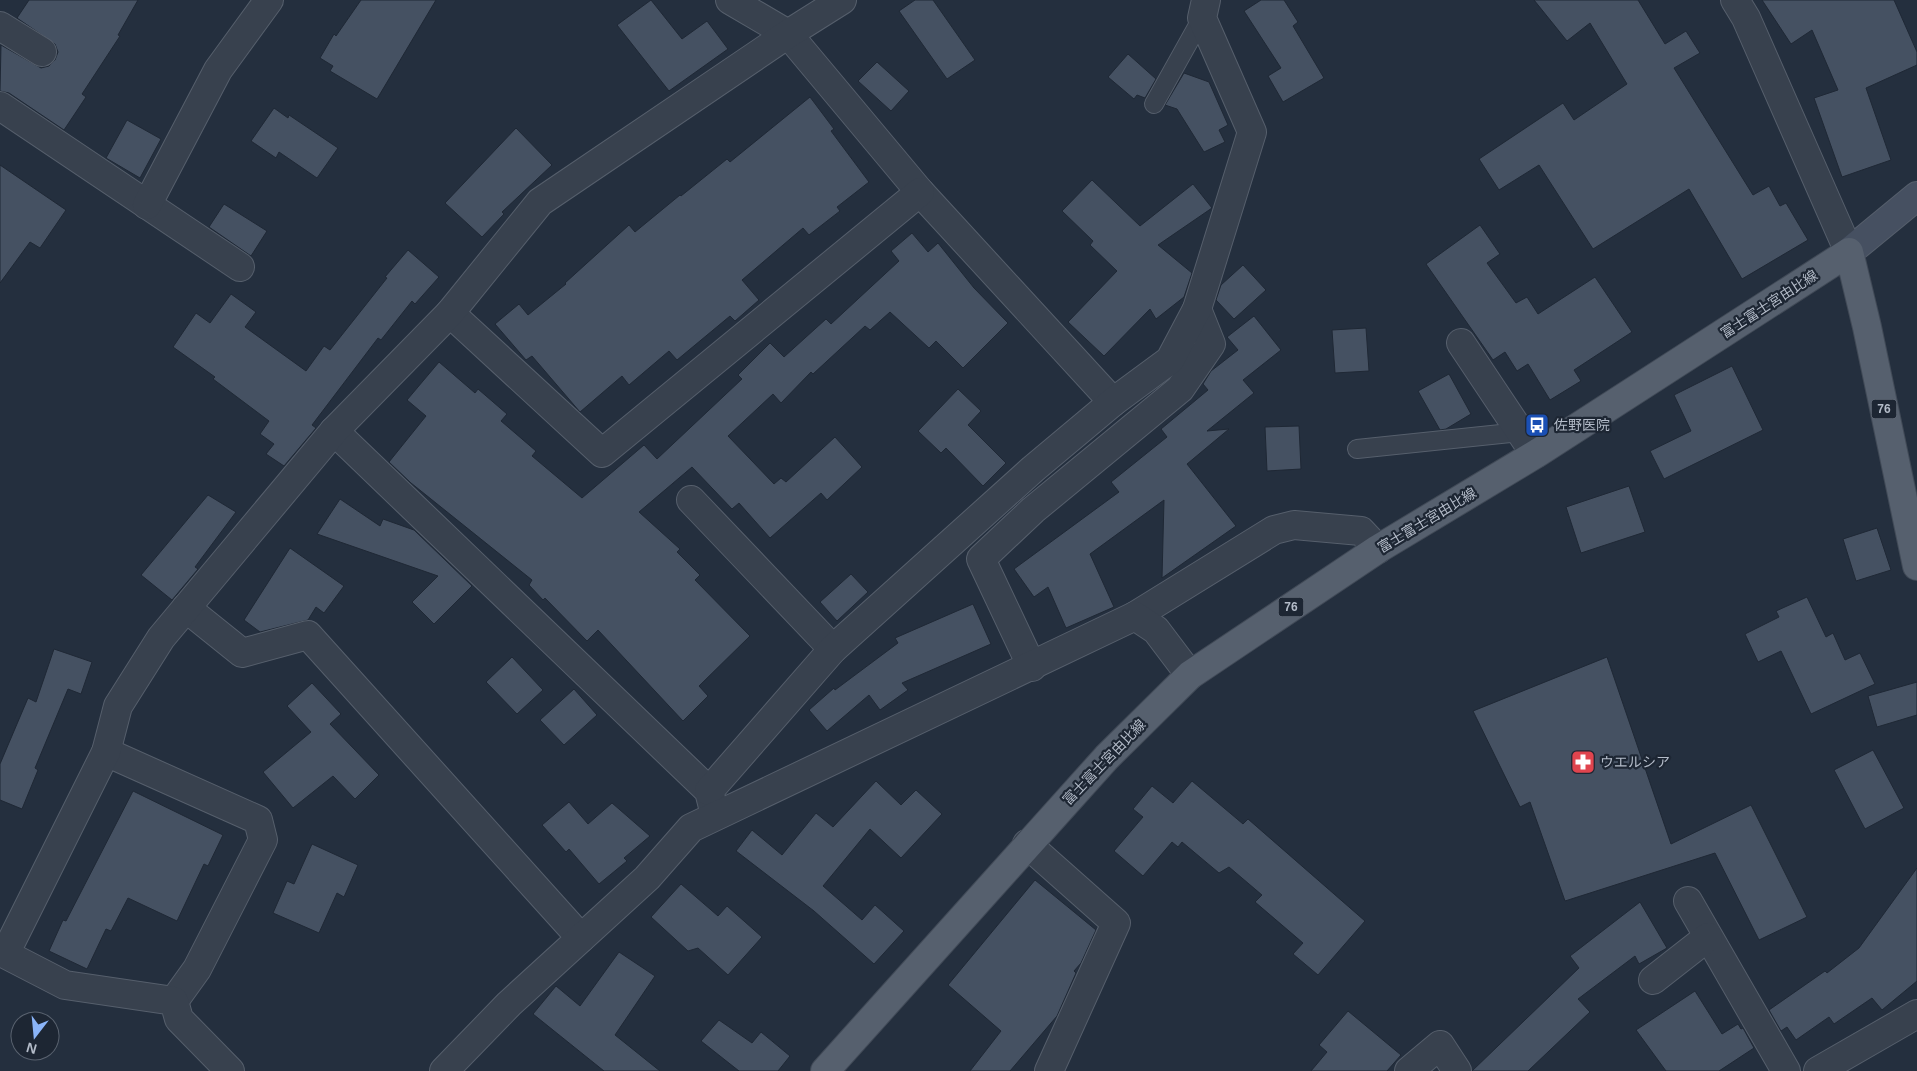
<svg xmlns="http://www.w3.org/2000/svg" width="1917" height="1071" viewBox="0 0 1917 1071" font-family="Arial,'Noto Sans JP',sans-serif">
<rect width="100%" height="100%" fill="#242f3e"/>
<g fill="#455162" stroke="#1f2835">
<path d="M 29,0 L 138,0 L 118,35 L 120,36 L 82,94 L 86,97 L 64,130 L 9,93 L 0,91 L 1,45 L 41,68 L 49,66 L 55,60 L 58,52 L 55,44 L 17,18 Z"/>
<path d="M 361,0 L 436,0 L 377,99 L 330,71 L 333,66 L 320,58 L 334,34 L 336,36 Z"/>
<path d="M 651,0 L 682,39 L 707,21 L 728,49 L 669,91 L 617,25 Z"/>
<path d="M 915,0 L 933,0 L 975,60 L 947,79 L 899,11 Z"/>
<path d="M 1261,0 L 1284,0 L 1298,22 L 1293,26 L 1324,78 L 1283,102 L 1268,76 L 1281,68 L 1244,11 Z"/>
<path d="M 1534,0 L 1638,0 L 1665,44 L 1686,31 L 1700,53 L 1674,68 L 1753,195 L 1769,186 L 1780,206 L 1786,203 L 1808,240 L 1742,279 L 1689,189 L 1593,249 L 1539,165 L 1499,190 L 1479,159 L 1563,103 L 1574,120 L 1627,84 L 1590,23 L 1567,41 Z"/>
<path d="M 1762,0 L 1894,0 L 1917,52 L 1917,65 L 1866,88 L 1891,160 L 1842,177 L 1814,98 L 1838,90 L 1812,30 L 1791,44 Z"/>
<path d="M 1128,54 L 1156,79 L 1145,98 L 1137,95 L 1134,99 L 1108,77 Z"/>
<path d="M 877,62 L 909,91 L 891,111 L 858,81 Z"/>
<path d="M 1184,73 L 1209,82 L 1228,125 L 1219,130 L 1225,142 L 1204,152 L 1177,109 L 1165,105 Z"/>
<path d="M 810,97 L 834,129 L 831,131 L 869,182 L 837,207 L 840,211 L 809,235 L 803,228 L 742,280 L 759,300 L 735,321 L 730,316 L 677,360 L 669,351 L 629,385 L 622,376 L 580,412 L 532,356 L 526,360 L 495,324 L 519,304 L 528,315 L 566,284 L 565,283 L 629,225 L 635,232 L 680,195 L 681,196 L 727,159 L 730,162 Z"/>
<path d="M 274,108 L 288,118 L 289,115 L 338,148 L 317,178 L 279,152 L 276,158 L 251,141 Z"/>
<path d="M 127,120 L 161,139 L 140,178 L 106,158 Z"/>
<path d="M 516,128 L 552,165 L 502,212 L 504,214 L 482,237 L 445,203 Z"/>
<path d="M 0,165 L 66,210 L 40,248 L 30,242 L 0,283 Z"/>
<path d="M 1092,180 L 1140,226 L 1193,184 L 1212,208 L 1158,245 L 1192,273 L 1184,297 L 1156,319 L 1150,309 L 1104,356 L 1068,322 L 1117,271 L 1090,245 L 1093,241 L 1062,211 Z"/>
<path d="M 224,204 L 267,231 L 251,256 L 209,227 Z"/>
<path d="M 1480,225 L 1500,254 L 1487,263 L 1516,303 L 1527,297 L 1538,314 L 1595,277 L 1632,332 L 1574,370 L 1581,381 L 1550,400 L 1528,364 L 1517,371 L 1505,352 L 1493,360 L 1426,264 Z"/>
<path d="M 912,233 L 928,252 L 938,243 L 974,288 L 1008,323 L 963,368 L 936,341 L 929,348 L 890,312 L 870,330 L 865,326 L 813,374 L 811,372 L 781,403 L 773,394 L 728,436 L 774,484 L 781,478 L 786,482 L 835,437 L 862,467 L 827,500 L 821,493 L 770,538 L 739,503 L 732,509 L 692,467 L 639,512 L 680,549 L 677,552 L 700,575 L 695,580 L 750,636 L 699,686 L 708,696 L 683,721 L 598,630 L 587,641 L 545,598 L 543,600 L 529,585 L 532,580 L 411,483 L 389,462 L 426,416 L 407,400 L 439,362 L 475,393 L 478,389 L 507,414 L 501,421 L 536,451 L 532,456 L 582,498 L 644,445 L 657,459 L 742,379 L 738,375 L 770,343 L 784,357 L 826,319 L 831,324 L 899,261 L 891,251 Z"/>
<path d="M 408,250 L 439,277 L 415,304 L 412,301 L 381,340 L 378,338 L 312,425 L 316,428 L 284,466 L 266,454 L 274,444 L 260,434 L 269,421 L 213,379 L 215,377 L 173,347 L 196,313 L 210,323 L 231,294 L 256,312 L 245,327 L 306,371 L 324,346 L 330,350 L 387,278 L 385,277 Z"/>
<path d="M 1243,265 L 1266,290 L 1234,319 L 1216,300 L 1221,285 Z"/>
<path d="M 1254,316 L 1281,350 L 1243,380 L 1254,393 L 1207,431 L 1229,429 L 1187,464 L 1236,526 L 1162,578 L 1164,500 L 1090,554 L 1114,607 L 1066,628 L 1048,587 L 1034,597 L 1014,569 L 1119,492 L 1111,482 L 1167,437 L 1161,429 L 1208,390 L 1203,384 L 1211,371 L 1238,350 L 1227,337 Z"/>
<path d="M 1366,328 L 1369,371 L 1335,373 L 1332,330 Z"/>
<path d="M 1732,366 L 1763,430 L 1664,479 L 1650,451 L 1691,431 L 1674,395 Z"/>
<path d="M 1449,374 L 1471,414 L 1446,429 L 1440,430 L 1418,391 Z"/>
<path d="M 958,389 L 981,411 L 968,425 L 1006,463 L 983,486 L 946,448 L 941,453 L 918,431 Z"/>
<path d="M 1299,426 L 1301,469 L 1267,471 L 1265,427 Z"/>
<path d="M 1629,486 L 1645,532 L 1581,553 L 1566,507 Z"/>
<path d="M 208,495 L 236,512 L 195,567 L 198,569 L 172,600 L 141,575 Z"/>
<path d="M 340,499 L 380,526 L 383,519 L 414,530 L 472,586 L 434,624 L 412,602 L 438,576 L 317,534 Z"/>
<path d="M 1877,528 L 1891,570 L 1856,581 L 1843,539 Z"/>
<path d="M 290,548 L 344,586 L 324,613 L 316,607 L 308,620 L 260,632 L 244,620 Z"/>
<path d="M 851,574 L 868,592 L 837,621 L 820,602 Z"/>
<path d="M 1807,597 L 1826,637 L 1833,633 L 1845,660 L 1860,653 L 1875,684 L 1811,714 L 1781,651 L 1758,662 L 1745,634 L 1779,617 L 1776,611 Z"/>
<path d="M 973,604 L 991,644 L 902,683 L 908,690 L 880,710 L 869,695 L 827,731 L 809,710 L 834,688 L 835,690 L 898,643 L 895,638 Z"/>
<path d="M 54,649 L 92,662 L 81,694 L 68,689 L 35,768 L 38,770 L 22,809 L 0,800 L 0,764 L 28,698 L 36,702 Z"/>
<path d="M 512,657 L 543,690 L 517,714 L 486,682 Z"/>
<path d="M 1607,657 L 1671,844 L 1751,805 L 1807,917 L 1759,940 L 1715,853 L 1565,901 L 1530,802 L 1520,807 L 1473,711 Z"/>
<path d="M 1917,682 L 1917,715 L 1877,727 L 1868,696 Z"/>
<path d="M 312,683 L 341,714 L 330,724 L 379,775 L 355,799 L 333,776 L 293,808 L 263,772 L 311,732 L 287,706 Z"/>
<path d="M 574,689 L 597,715 L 564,745 L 540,720 Z"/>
<path d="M 1873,750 L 1904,808 L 1865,829 L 1834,770 Z"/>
<path d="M 876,781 L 901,805 L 916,790 L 942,814 L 901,858 L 870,829 L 823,886 L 862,920 L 875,905 L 904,931 L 874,964 L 814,911 L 736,851 L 752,830 L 782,855 L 816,813 L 833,827 Z"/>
<path d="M 1192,781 L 1243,824 L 1248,819 L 1365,921 L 1318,975 L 1293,954 L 1303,943 L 1255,902 L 1262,895 L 1229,867 L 1219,873 L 1182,842 L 1178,847 L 1172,842 L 1143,876 L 1114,851 L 1143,817 L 1133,809 L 1152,786 L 1173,803 Z"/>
<path d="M 133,791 L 223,835 L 208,866 L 204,864 L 177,921 L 128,898 L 111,931 L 106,929 L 87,969 L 49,951 L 63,920 L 66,921 Z"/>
<path d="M 569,802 L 588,824 L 612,803 L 650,836 L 624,858 L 627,861 L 599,884 L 569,849 L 566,852 L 542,825 Z"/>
<path d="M 312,844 L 358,865 L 344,897 L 337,893 L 319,933 L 273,913 L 287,881 L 294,884 Z"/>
<path d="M 1917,868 L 1917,981 L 1882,1010 L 1872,998 L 1834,1024 L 1829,1017 L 1796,1040 L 1787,1027 L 1781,1031 L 1769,1010 L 1825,971 L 1827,973 L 1859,948 Z"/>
<path d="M 1035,880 L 1096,930 L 1081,963 L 1074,971 L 1076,973 L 1057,1016 L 1010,1071 L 970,1071 L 1001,1031 L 948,985 Z"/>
<path d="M 681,884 L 718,916 L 727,906 L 762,937 L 728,975 L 698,948 L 688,951 L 651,917 Z"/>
<path d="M 1640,902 L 1667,948 L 1639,964 L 1635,956 L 1578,999 L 1590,1012 L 1528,1071 L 1472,1071 L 1579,968 L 1570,956 Z"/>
<path d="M 619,952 L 655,976 L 615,1035 L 660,1071 L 604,1071 L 533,1014 L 556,986 L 580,1006 Z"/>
<path d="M 1695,991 L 1722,1034 L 1738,1024 L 1741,1029 L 1743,1028 L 1754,1048 L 1719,1071 L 1666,1071 L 1636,1030 Z"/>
<path d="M 1348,1011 L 1401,1055 L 1387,1071 L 1311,1071 L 1327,1052 L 1319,1045 Z"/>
<path d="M 719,1020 L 752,1043 L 761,1032 L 790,1056 L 778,1071 L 739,1071 L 701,1041 Z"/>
</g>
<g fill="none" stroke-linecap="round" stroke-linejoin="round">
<g stroke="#565f6c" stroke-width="20">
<g id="lane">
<path d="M 1154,104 L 1202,18"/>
<path d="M 1357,449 L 1520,432"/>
</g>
</g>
<g stroke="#565f6c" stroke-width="30">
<g id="street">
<path d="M 730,0 L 788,34 L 920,192 L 1113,402"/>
<path d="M 1735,0 L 1746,18 L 1849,252"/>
<path d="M 0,26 L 42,52"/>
<path d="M 0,106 L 240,267"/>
<path d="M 147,205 L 218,70 L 269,0"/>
<path d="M 450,313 L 602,453 L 920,192"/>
<path d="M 1461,343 L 1535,454"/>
<path d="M 334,431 L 709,791 L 713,807"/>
<path d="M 691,500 L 833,649"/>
<path d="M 186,608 L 242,653 L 308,635 L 581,938"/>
<path d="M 1135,616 L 1274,530 L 1294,525 L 1361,531 L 1378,549"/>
<path d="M 1032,667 L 981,559 L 1033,510 L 1180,389 L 1211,344 L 1197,309"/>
<path d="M 106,752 L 258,820 L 263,840 L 197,969 L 174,1001"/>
<path d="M 709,791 L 833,649 L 1033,469 L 1113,402 L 1170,360 L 1197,309 L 1252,132 L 1202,18 L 1206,0"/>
<path d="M 1027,844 L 1116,923 L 1049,1071"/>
<path d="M 1688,901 L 1786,1071"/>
<path d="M 1653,980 L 1708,937"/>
<path d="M 230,1071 L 179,1019 L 174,1001 L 65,985 L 5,954 L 106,752 L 118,706 L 161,638 L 334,431 L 450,313 L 540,202 L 788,34 L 842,0"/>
<path d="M 444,1071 L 509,1004 L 647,878 L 691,828 L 1135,616 L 1156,630 L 1190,675"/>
<path d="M 1409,1071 L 1440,1045 L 1457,1071"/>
<path d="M 1818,1071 L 1917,1014"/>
</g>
</g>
<g stroke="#565f6c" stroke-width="30">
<path id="secondary" d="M 1849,252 L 1917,196"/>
</g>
<g stroke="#414a57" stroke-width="30">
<path id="primary" d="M 825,1071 L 1107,757 L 1190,675 L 1378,549 L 1539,452 L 1849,252 L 1867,327 L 1917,566"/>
</g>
<use href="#lane" stroke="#38414e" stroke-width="18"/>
<use href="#street" stroke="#38414e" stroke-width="28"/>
<use href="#secondary" stroke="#465061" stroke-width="28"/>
<use href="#primary" stroke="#56606e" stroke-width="28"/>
</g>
<defs>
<g id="bus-square" transform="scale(1.25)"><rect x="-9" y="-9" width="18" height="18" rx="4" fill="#1a4fb4" stroke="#1d2633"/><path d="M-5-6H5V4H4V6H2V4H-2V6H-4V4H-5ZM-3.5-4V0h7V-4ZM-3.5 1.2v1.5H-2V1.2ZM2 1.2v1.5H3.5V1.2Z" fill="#fff"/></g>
<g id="pharmacy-square" transform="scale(1.25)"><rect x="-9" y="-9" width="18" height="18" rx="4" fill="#e0444e" stroke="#1d2633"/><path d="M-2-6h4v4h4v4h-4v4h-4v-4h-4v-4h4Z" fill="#fff"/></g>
</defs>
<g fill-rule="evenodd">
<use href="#bus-square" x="1537" y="425"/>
<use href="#pharmacy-square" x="1583" y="762"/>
</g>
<g text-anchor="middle" stroke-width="4.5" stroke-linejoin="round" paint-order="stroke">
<g fill="#1d2633" stroke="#878f9c" stroke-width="1">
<rect x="1871.5" y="399.5" width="25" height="19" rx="4"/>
<rect x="1278.5" y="597.5" width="25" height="19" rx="4"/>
</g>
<g font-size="12" font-weight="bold" fill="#b4bcc9">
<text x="1884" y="413">76</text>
<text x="1291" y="611">76</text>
</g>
<g font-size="14" fill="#b4bcc9" stroke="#1d2633">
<text transform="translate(1769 304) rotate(-33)" y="5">富士富士宮由比線</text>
<text transform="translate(1427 520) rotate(-31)" y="5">富士富士宮由比線</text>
<text transform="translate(1104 762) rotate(-46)" y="5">富士富士宮由比線</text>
</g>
<g font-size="14" fill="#b4bcc9" stroke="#1d2633" text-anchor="start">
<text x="1554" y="430">佐野医院</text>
<text x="1600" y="767">ウエルシア</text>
</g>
</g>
<g transform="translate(35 1036) rotate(196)"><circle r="24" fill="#1d2633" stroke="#59626f"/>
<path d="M0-4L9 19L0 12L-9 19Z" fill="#8ab4f8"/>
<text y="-8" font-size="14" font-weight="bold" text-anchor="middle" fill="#b4bcc9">N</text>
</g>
</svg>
